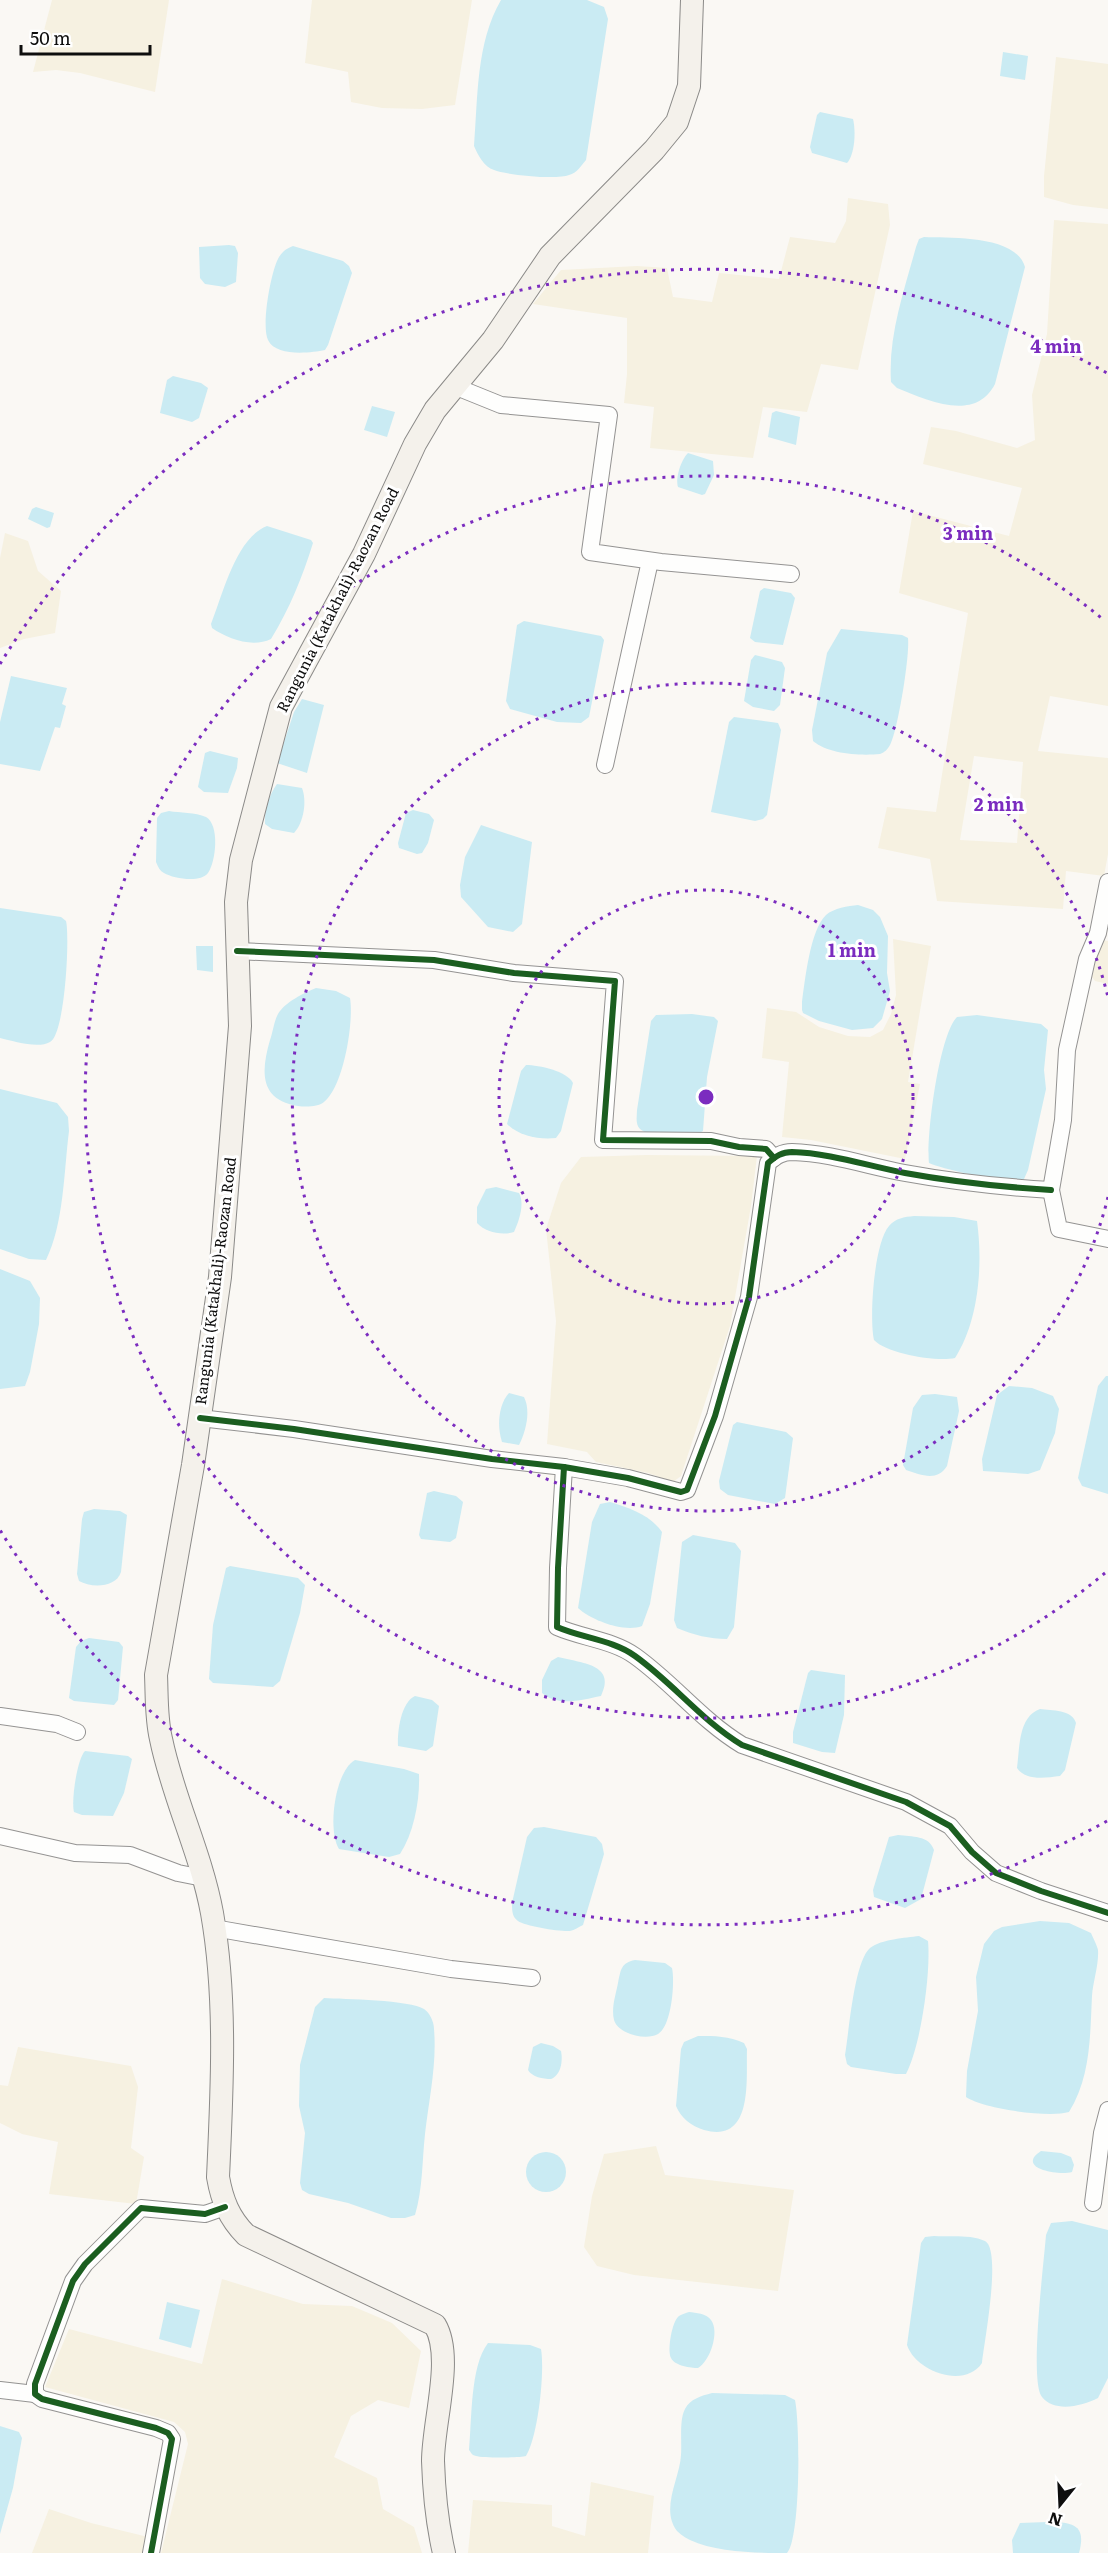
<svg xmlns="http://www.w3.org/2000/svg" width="1108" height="2553" viewBox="0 0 1108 2553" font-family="Literata,serif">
<rect width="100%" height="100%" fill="#faf8f4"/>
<g fill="#f6f1e1" fill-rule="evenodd">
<path d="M 52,0 L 169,0 L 155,92 L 80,73 L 56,70 L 33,72 Z"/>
<path d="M 312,0 L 472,0 L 455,105 L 422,109 L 382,108 L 351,102 L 348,72 L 305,63 Z"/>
<path d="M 1056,57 L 1108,64 L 1108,209 L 1073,205 L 1044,197 L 1044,176 Z"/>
<path d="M 848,198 L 888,204 L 890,225 L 858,370 L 821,364 L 807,412 L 763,407 L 753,458 L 650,448 L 654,407 L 624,403 L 627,374 L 627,318 L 533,304 L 561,270 L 637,266 L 667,268 L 673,297 L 712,302 L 719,273 L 779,279 L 790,237 L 835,243 L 846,221 Z"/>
<path d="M 1054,220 L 1108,224 L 1108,706 L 1050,696 L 1038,751 L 1108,758 L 1108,854 L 1104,876 L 1066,871 L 1063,909 L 937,901 L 930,859 L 878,848 L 887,807 L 936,812 L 968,613 L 899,593 L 913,511 L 1009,536 L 1022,488 L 923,464 L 931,427 L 956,431 L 1017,448 L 1035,440 L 1032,395 L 1047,334 ZM 974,756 L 1023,762 L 1017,843 L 960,840 Z"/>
<path d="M 5,533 L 28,541 L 38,571 L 61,591 L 55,633 L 24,639 L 0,648 L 0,558 Z"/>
<path d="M 893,939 L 931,946 L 908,1082 L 920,1084 L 905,1159 L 811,1140 L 782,1137 L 789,1062 L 762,1058 L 767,1008 L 796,1012 L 819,1027 L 848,1036 L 870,1037 L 883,1030 L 891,1014 L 896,995 Z"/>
<path d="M 1102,940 L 1108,941 L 1108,984 L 1095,981 L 1092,977 L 1097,948 Z"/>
<path d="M 646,1155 L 757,1156 L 751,1206 L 730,1326 L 681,1476 L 673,1482 L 648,1473 L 596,1462 L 587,1452 L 547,1444 L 556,1321 L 546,1229 L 561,1183 L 581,1157 Z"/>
<path d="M 18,2047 L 131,2066 L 138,2087 L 131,2148 L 144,2157 L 136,2204 L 49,2194 L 58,2142 L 22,2134 L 0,2123 L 0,2085 L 8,2086 Z"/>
<path d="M 656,2146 L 665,2175 L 794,2190 L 778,2291 L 634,2275 L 597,2266 L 584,2247 L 592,2196 L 604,2154 Z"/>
<path d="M 222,2279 L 303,2304 L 352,2306 L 392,2323 L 421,2351 L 409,2408 L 378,2400 L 351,2416 L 334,2457 L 377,2478 L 383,2509 L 414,2527 L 422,2553 L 161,2553 L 188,2444 L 185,2432 L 174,2422 L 45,2387 L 69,2329 L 202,2364 Z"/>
<path d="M 591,2482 L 654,2496 L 648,2553 L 468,2553 L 473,2500 L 552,2505 L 552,2526 L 585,2536 Z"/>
<path d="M 49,2509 L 91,2523 L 148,2537 L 144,2553 L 32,2553 Z"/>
</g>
<g fill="#caebf3">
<path d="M 501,0 L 587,0 L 604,7 L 608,19 L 586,160 C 581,166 577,173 569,175 C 557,180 506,175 494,170 C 484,167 478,155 474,146 C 478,97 476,43 501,0 Z"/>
<path d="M 1003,52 L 1028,56 L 1025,80 L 1000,76 Z"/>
<path d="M 820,112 L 853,119 C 856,131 855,154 847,163 L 812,153 L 810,147 L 817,115 Z"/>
<path d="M 924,237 C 951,238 1016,235 1025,267 L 995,384 C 975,423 927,400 897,388 L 891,382 C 888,336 904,291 916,247 L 919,239 Z"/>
<path d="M 229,245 L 235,246 L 238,253 L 236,282 L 225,287 L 205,284 L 200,278 L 199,247 Z"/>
<path d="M 293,246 L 343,261 L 349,266 L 352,273 L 328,345 L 325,350 C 310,353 276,357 268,340 C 261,326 271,270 279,257 C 283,251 286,249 293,246 Z"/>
<path d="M 173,376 L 201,383 L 208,388 L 199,418 L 192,422 L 160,413 L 167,380 Z"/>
<path d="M 372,406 L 395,412 L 387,437 L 364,430 Z"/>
<path d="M 776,411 L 800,417 L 796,445 L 768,437 L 772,413 Z"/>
<path d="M 688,453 L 713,461 L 714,475 L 705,494 L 702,495 L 678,487 C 675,478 681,460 688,453 Z"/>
<path d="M 36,507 L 54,513 L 50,527 L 47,528 L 28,519 L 32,509 Z"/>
<path d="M 267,526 L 311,540 L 313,543 C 302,578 290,608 271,639 C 252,648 228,639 212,628 L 211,624 C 223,594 236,538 267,526 Z"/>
<path d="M 764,588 L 791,593 L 795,598 L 783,645 L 755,642 L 750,638 L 760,591 Z"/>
<path d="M 524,621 L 601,636 L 604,640 L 589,717 L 581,723 L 557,722 L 510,709 L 506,701 L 517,625 Z"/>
<path d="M 841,629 L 902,635 L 908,638 C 910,655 898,729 890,745 C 887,750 885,752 880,754 C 860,756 828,754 813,741 L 812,730 L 827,653 Z"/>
<path d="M 755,655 L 782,662 L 785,668 L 780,705 L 774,711 L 753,707 L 744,701 L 751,660 Z"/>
<path d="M 11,676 L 67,688 L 62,704 L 66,706 L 60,728 L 55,727 L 40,771 L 0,764 L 0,722 Z"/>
<path d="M 302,699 L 324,705 L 307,773 L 277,763 L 294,712 Z"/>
<path d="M 734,717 L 778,723 L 781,730 L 767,815 L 763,819 L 755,821 L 711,812 L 729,722 Z"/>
<path d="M 210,751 L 238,758 L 237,768 L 228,793 L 204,792 L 198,787 L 205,753 Z"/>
<path d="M 277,784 L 302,788 C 307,801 304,822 294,833 L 272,829 L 265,824 C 264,811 269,795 277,784 Z"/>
<path d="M 413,810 L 429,814 L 434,820 L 428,843 L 422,853 L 417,854 L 399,848 L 398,843 L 406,813 Z"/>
<path d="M 169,811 C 180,813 195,812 206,817 C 220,825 216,862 208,873 C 201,883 174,879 164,873 C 160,871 158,867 156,862 L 157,818 L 161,813 Z"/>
<path d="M 481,825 L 532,842 L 522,924 L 513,932 L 488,927 L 461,897 L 460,885 L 465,857 Z"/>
<path d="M 858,905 L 873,910 L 880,917 L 888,936 L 887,973 L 890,991 L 882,1019 L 873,1028 L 852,1030 L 819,1021 L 803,1013 L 802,1010 L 802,1002 C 805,981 810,930 826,915 C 834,908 848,906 858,905 Z"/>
<path d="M 0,908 L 61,917 L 66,921 C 70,936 65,1035 50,1042 C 38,1049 13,1041 0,1038 Z"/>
<path d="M 196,946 L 213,946 L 213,972 L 197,970 Z"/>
<path d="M 316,988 L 336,991 L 350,998 C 354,1021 344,1086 324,1102 C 318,1107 306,1107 298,1106 C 259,1100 261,1071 270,1040 C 273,1032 274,1021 278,1014 C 285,1002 304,993 316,988 Z"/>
<path d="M 692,1014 L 714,1017 L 718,1021 L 707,1077 L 703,1131 L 697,1134 C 684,1134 649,1138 640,1129 C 635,1124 637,1116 637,1110 L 651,1021 L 656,1015 Z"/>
<path d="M 977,1015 L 1041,1024 L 1048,1030 L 1044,1070 L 1046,1089 L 1028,1170 L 1024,1179 C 1008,1184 945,1170 929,1163 C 926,1137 939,1035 957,1017 Z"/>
<path d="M 526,1065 C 539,1065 567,1071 573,1083 L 561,1131 L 556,1138 C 540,1140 519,1136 507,1124 L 521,1071 Z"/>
<path d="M 0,1089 L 57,1103 L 68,1117 L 69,1131 C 64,1170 64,1224 46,1260 L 29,1259 L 0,1249 Z"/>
<path d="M 496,1187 L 519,1193 C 525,1204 519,1221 514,1232 C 502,1236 485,1232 477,1223 L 477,1207 L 486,1189 Z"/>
<path d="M 914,1216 L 954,1217 L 977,1221 C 983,1264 979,1321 955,1358 C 937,1362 887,1354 874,1340 C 869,1318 874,1243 889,1226 C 896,1218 904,1217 914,1216 Z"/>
<path d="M 0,1269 L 30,1281 L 40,1298 L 39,1324 L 30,1372 L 25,1386 L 0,1389 Z"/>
<path d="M 1106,1376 L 1108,1376 L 1108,1494 L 1082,1486 L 1078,1478 L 1098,1386 Z"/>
<path d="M 1009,1386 L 1032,1388 L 1053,1396 L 1059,1409 L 1055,1433 L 1040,1470 L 1028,1474 L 983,1471 L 982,1459 L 997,1395 Z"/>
<path d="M 509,1393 L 524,1397 C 531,1411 526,1431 519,1445 L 502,1442 C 497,1427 498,1405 509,1393 Z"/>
<path d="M 935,1394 L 957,1397 L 959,1411 L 947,1466 C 937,1482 921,1475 906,1470 L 903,1465 L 913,1408 L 922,1395 Z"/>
<path d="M 737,1422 L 786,1432 L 793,1438 L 785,1498 L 775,1504 L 728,1495 L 720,1489 L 719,1481 L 733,1425 Z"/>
<path d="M 434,1491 L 456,1496 L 463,1502 L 456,1538 L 450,1542 L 421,1539 L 419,1535 L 427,1493 Z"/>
<path d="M 610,1502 C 630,1508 650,1515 662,1532 L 650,1604 L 642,1626 C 624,1633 591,1620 578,1608 L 592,1522 L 600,1504 Z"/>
<path d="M 94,1509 L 120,1511 L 127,1515 L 121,1572 C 116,1588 91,1588 79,1581 L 77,1574 L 82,1519 L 84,1512 Z"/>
<path d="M 693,1535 L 735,1543 L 741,1551 L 734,1627 L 727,1639 C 709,1639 694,1635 677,1628 L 674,1620 L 682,1542 Z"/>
<path d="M 230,1566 L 298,1578 L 305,1585 L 300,1613 L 280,1681 L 273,1687 L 213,1683 L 209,1679 L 213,1625 L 226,1568 Z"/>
<path d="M 89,1638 L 119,1642 L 123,1647 L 118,1700 L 114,1705 L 74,1701 L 69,1698 L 76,1647 L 81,1641 Z"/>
<path d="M 558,1657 C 581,1663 617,1664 601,1696 C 581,1700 559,1707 542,1693 L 542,1680 L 551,1661 Z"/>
<path d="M 811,1670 L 845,1675 L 844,1715 L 835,1753 L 822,1752 L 793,1743 L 793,1732 L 808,1673 Z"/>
<path d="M 415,1696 L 432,1700 L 439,1706 L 433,1746 L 426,1751 L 398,1746 C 397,1732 401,1702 415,1696 Z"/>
<path d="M 1040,1709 C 1052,1711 1072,1709 1076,1723 L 1065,1770 L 1060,1776 C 1045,1778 1026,1781 1017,1768 C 1020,1747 1018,1717 1040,1709 Z"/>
<path d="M 85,1751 L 128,1756 L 132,1759 L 124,1793 L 113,1816 L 82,1815 L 74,1812 C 71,1801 77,1759 85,1751 Z"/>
<path d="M 355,1760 L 404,1769 L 419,1774 C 420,1800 414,1832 400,1854 L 389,1857 L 345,1850 L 339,1849 C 327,1830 335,1771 355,1760 Z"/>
<path d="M 544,1827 L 596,1837 L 602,1844 L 604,1854 L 583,1925 C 578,1927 575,1930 570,1931 C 561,1932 525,1926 518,1921 C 512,1917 512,1910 512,1903 L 527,1837 L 534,1828 Z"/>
<path d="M 898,1835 C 912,1837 929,1835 934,1850 L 921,1899 L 905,1908 L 874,1897 L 873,1890 L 889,1837 Z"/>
<path d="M 1040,1921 L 1069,1923 L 1091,1933 C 1093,1938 1097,1945 1098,1950 C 1099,1965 1093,1981 1092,1996 C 1090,2035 1091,2077 1069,2112 C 1049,2118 984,2109 966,2097 L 967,2071 L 978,2011 L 976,1977 L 984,1944 L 994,1931 L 1002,1927 Z"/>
<path d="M 919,1936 L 928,1941 C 931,1973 921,2045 906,2074 L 896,2074 L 851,2067 L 847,2064 L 845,2055 C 849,2032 854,1962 870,1948 C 882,1939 905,1938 919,1936 Z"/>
<path d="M 635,1960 L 665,1963 L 672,1968 C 675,1981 672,2026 658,2034 C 646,2041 618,2034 614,2020 C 611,2008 616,1994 618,1983 C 621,1969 621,1963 635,1960 Z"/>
<path d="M 324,1998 C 343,1999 411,2000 424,2009 C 430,2013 434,2022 434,2029 C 437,2064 429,2099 425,2134 C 422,2161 423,2188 415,2215 L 405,2218 L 391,2218 L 348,2203 L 309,2194 L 302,2190 L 300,2183 L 305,2133 L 299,2106 L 300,2065 L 315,2007 Z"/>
<path d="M 698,2036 C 715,2036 729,2036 744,2043 L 747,2049 C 746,2079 754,2144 704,2130 C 691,2126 681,2118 676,2106 L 681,2049 L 684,2042 Z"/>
<path d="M 541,2043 L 553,2046 L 561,2051 C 563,2061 561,2075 551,2079 C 543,2079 532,2077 528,2070 L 533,2047 Z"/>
<path d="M 1041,2151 L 1061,2153 L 1071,2157 L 1074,2165 L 1072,2172 C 1058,2176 1015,2168 1041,2151 Z"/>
<circle cx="546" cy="2172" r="20"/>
<path d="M 1072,2221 L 1108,2230 L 1108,2378 L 1098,2398 C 1082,2406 1055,2413 1042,2397 C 1029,2381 1044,2262 1046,2235 L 1051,2223 Z"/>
<path d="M 934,2236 C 949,2237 971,2234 985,2241 C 1002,2250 984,2343 982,2363 C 965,2389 916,2372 907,2345 L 921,2243 L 925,2237 Z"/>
<path d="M 167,2302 L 200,2310 L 191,2348 L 159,2339 Z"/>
<path d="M 689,2312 C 696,2313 706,2313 711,2320 C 720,2332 710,2361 698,2368 C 691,2368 675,2366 671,2358 C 667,2350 672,2321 679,2316 C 682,2314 686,2313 689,2312 Z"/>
<path d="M 488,2343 L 530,2345 L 541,2349 C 545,2372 538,2437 526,2456 C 520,2458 482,2458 476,2456 C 472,2455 472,2454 469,2450 C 472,2420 470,2366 488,2343 Z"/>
<path d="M 712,2393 L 785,2395 L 795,2400 C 800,2423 801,2537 787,2553 C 756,2553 699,2553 677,2531 C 660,2509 680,2478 681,2455 C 682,2442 679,2420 685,2409 C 690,2399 701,2396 712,2393 Z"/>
<path d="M 0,2426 L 19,2432 L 22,2438 L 13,2488 L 0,2534 Z"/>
<path d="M 1047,2522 C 1072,2522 1087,2524 1079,2553 L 1013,2553 L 1012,2540 L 1020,2523 Z"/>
</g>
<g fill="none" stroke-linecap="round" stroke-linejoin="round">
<g stroke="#949392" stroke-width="18">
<g id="street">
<path d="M 454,386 L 501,405 L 609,415 L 590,552 L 661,562 L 791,574"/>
<path d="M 605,765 L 650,561"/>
<path d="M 1108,882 L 1098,933 L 1087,959 L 1067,1050 L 1063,1120 L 1051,1190 L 1059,1229 L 1108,1239"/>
<path d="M 237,951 L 434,960 L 514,973 L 615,981 L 603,1140 L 711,1141 L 739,1147 L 766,1149 L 774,1158"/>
<path d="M 200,1418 L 294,1429 L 492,1459 L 564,1467 L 628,1478 L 681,1492 L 687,1490 L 715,1416 L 749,1297 L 768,1163 C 776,1156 782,1152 792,1152 C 830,1153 868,1166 905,1173 C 954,1182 1002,1187 1051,1190"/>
<path d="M 564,1467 L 558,1568 L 557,1627 C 582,1638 613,1640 635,1656 C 674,1684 701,1720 742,1745 L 906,1802 L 950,1826 L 972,1852 L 996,1873 L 1041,1891 L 1108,1913"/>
<path d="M 0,1716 L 57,1724 L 77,1732"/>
<path d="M 0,1836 L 75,1853 L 130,1855 L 178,1873 L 203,1878"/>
<path d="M 214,1928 L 451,1969 L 532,1978"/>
<path d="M 1093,2203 L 1102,2133 L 1108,2110"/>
<path d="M 0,2390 L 35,2394"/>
<path d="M 151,2553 L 172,2439 L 168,2433 L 156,2428 L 42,2399 L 35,2394 L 35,2384 L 73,2281 L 85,2264 L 141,2208 L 205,2214 L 225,2207"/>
</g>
</g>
<g stroke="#8b8a88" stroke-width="24">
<path id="secondary" d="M 444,2553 C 437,2523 434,2492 433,2461 C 433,2422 454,2357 435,2325 L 246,2235 C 229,2218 222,2200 218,2177 C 222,2091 227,1998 212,1913 C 201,1853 173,1798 161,1739 C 156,1718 157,1697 156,1675 L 193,1465 L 220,1277 L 240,1026 L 236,902 L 241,860 L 281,707 L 364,554 L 415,444 L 435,410 L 493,340 L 550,256 L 654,150 L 677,122 L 689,86 L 692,0"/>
</g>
<use href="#street" stroke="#fefefd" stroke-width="16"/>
<use href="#secondary" stroke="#f4f1eb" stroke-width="22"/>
<g stroke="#fff" stroke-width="10">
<g id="cycleway">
<path d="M 237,951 L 434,960 L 514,973 L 615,981 L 603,1140 L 711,1141 L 739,1147 L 766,1149 L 774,1158"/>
<path d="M 200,1418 L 294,1429 L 492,1459 L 564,1467 L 628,1478 L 681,1492 L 687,1490 L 715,1416 L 749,1297 L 768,1163 C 776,1156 782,1152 792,1152 C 830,1153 868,1166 905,1173 C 954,1182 1002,1187 1051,1190"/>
<path d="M 564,1467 L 558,1568 L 557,1627 C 582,1638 613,1640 635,1656 C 674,1684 701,1720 742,1745 L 906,1802 L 950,1826 L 972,1852 L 996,1873 L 1041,1891 L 1108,1913"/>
<path d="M 151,2553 L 172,2439 L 168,2433 L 156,2428 L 42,2399 L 35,2394 L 35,2384 L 73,2281 L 85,2264 L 141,2208 L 205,2214 L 225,2207"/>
</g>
</g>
<use href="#cycleway" stroke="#1b5e20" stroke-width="6"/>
</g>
<g fill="none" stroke="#7b2cbf" stroke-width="3" stroke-dasharray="3 6">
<circle cx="706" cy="1097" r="207"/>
<path d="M1108 1197A414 414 0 1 1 1108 997"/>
<path d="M1105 1573A621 621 0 1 1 1105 621"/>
<path d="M1107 1821A828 828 0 0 1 0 1530M0 664A828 828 0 0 1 1107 373"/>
</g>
<g text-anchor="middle" stroke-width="6" stroke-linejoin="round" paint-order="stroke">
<g font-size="15" fill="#0e0e0e" stroke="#fff">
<text transform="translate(338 600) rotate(-63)" y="5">Rangunia (Katakhali)-Raozan Road</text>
<text transform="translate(216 1281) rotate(-83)" y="5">Rangunia (Katakhali)-Raozan Road</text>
</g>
</g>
<circle cx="706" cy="1097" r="9" fill="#7b2cbf" stroke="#fff" stroke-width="3"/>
<g font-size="18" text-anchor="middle" font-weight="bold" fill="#7b2cbf" stroke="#fff" stroke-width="6" stroke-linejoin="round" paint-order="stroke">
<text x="1056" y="353">4 min</text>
<text x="968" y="540">3 min</text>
<text x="999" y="811">2 min</text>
<text x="852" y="957">1 min</text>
</g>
<g transform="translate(1060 2505) rotate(198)" stroke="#ffffff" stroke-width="4.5" paint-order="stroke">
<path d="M0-4.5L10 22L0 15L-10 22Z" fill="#0e0e0e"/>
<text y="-9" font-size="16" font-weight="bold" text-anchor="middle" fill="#0e0e0e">N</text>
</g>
<path d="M21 45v9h129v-9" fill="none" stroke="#0e0e0e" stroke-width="3"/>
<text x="30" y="45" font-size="18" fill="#0e0e0e" stroke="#ffffff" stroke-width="4.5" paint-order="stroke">50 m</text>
</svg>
